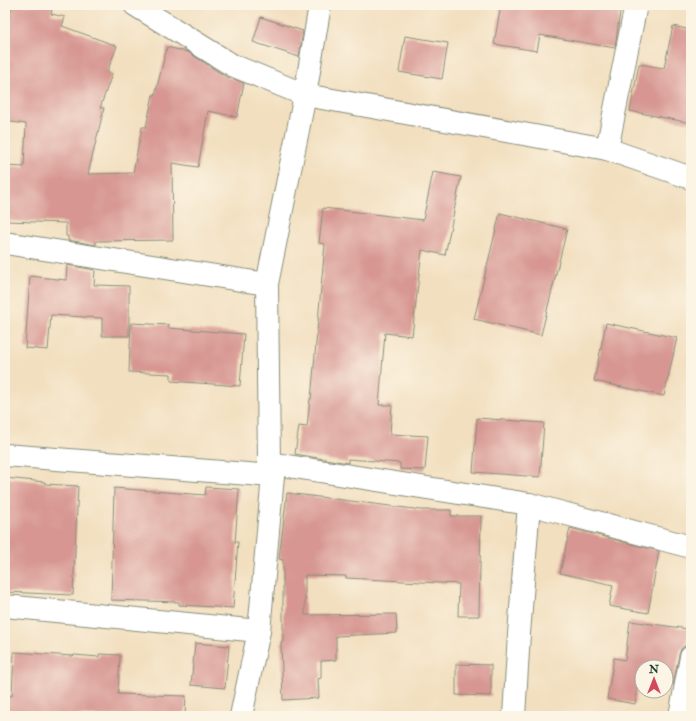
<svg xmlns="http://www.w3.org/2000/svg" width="696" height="721" viewBox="0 0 696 721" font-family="'IM FELL Double Pica',serif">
<rect width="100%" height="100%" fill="#fcf5e5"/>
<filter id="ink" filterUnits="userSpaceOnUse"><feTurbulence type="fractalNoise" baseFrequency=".025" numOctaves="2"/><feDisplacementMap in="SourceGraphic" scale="8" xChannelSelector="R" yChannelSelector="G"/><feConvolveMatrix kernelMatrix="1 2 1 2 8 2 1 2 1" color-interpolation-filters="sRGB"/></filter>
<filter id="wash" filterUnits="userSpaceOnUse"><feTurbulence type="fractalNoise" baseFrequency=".012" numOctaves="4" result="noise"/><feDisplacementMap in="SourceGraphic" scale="16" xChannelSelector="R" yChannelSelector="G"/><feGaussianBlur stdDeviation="0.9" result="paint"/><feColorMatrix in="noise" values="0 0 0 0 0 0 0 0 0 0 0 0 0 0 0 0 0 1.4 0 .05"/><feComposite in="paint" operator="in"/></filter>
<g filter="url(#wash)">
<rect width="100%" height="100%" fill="#f2dfbf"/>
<g id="blocks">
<g fill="#d79692">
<path d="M 12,5 L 53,5 L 51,14 L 65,17 L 62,26 L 117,46 L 107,72 L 112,74 L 100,108 L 104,108 L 88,174 L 133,173 L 142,127 L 146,127 L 153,95 L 155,95 L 167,47 L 188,52 L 225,76 L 244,83 L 237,117 L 208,111 L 198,167 L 172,163 L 173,240 L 96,241 L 96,245 L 68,240 L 68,236 L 66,236 L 66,223 L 5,221 L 5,166 L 24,167 L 26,124 L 5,121 L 5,34 Z"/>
<path d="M 501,5 L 621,5 L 615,48 L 540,35 L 537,51 L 494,44 Z"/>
<path d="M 261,17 L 303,31 L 299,57 L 253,42 Z"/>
<path d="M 673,26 L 691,30 L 691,123 L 630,111 L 639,64 L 664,68 Z"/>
<path d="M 405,36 L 448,43 L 442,79 L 399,72 Z"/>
<path d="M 433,172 L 461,177 L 445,255 L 422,250 L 412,336 L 385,333 L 379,405 L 392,405 L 390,434 L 428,436 L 425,470 L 400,469 L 400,463 L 348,459 L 348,463 L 295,454 L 299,426 L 307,427 L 310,399 L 311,399 L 325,244 L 319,243 L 323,208 L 423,220 Z"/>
<path d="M 500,213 L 567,229 L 541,335 L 474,319 Z"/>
<path d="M 67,265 L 95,270 L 94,285 L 129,286 L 129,336 L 102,336 L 102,318 L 51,315 L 48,350 L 25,348 L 30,276 L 66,280 Z"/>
<path d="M 131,323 L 169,325 L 168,328 L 244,334 L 240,386 L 171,381 L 171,374 L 129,372 Z"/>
<path d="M 606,323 L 677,338 L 664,396 L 594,381 Z"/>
<path d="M 477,418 L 544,423 L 540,477 L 473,472 Z"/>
<path d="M 5,478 L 45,482 L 45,484 L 78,486 L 73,595 L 5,592 L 8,520 L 5,520 Z"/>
<path d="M 206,487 L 239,489 L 235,542 L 238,542 L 233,608 L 179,605 L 179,602 L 111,600 L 114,488 L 205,495 Z"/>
<path d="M 287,493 L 422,510 L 451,510 L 451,516 L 481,516 L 479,616 L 458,616 L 459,584 L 346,578 L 346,576 L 305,575 L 305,615 L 396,614 L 397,633 L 336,636 L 336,660 L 321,661 L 321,678 L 318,679 L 319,698 L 283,700 L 281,642 L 283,642 L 283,560 L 279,559 Z"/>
<path d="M 570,528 L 659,551 L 648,613 L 609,606 L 613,585 L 560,573 Z"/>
<path d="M 630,621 L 689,629 L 686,645 L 681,649 L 679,655 L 673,685 L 666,684 L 666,667 L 642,667 L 642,681 L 639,681 L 635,704 L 607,699 L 614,658 L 625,660 Z"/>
<path d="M 195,643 L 229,646 L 225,688 L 191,685 Z"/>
<path d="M 14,652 L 73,656 L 74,655 L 99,657 L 99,654 L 120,655 L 118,694 L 186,696 L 185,716 L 5,716 L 5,695 L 12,696 Z"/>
<path d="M 456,664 L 491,665 L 491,696 L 456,695 Z"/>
</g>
</g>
</g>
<g filter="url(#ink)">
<use href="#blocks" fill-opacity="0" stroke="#888e7a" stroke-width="1"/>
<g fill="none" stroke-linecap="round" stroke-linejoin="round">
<g stroke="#888e7a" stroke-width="24">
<g id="street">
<path d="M 135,5 L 232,65 L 305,95 L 607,149 L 636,5"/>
<path d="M 607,149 L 691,178"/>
<path d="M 5,243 L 267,284"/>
<path d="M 5,455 L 273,476"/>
<path d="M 269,463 L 529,504 L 691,547"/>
<path d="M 5,606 L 259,631"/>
<path d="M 241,716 L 259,631 L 273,476 L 269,463 L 267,284 L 305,95 L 320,5"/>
<path d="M 514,716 L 519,634 L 529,504"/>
<path d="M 680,716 L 691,657"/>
</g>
</g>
<use href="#street" stroke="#fff" stroke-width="22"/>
</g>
</g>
<rect width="696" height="721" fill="none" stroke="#fcf5e5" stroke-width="20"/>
<g transform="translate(654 679)"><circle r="19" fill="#fcf5e5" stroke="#a4ab9e"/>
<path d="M0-3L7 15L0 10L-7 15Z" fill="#d1495b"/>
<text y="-6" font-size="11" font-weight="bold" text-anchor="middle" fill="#1f3d34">N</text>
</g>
</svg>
